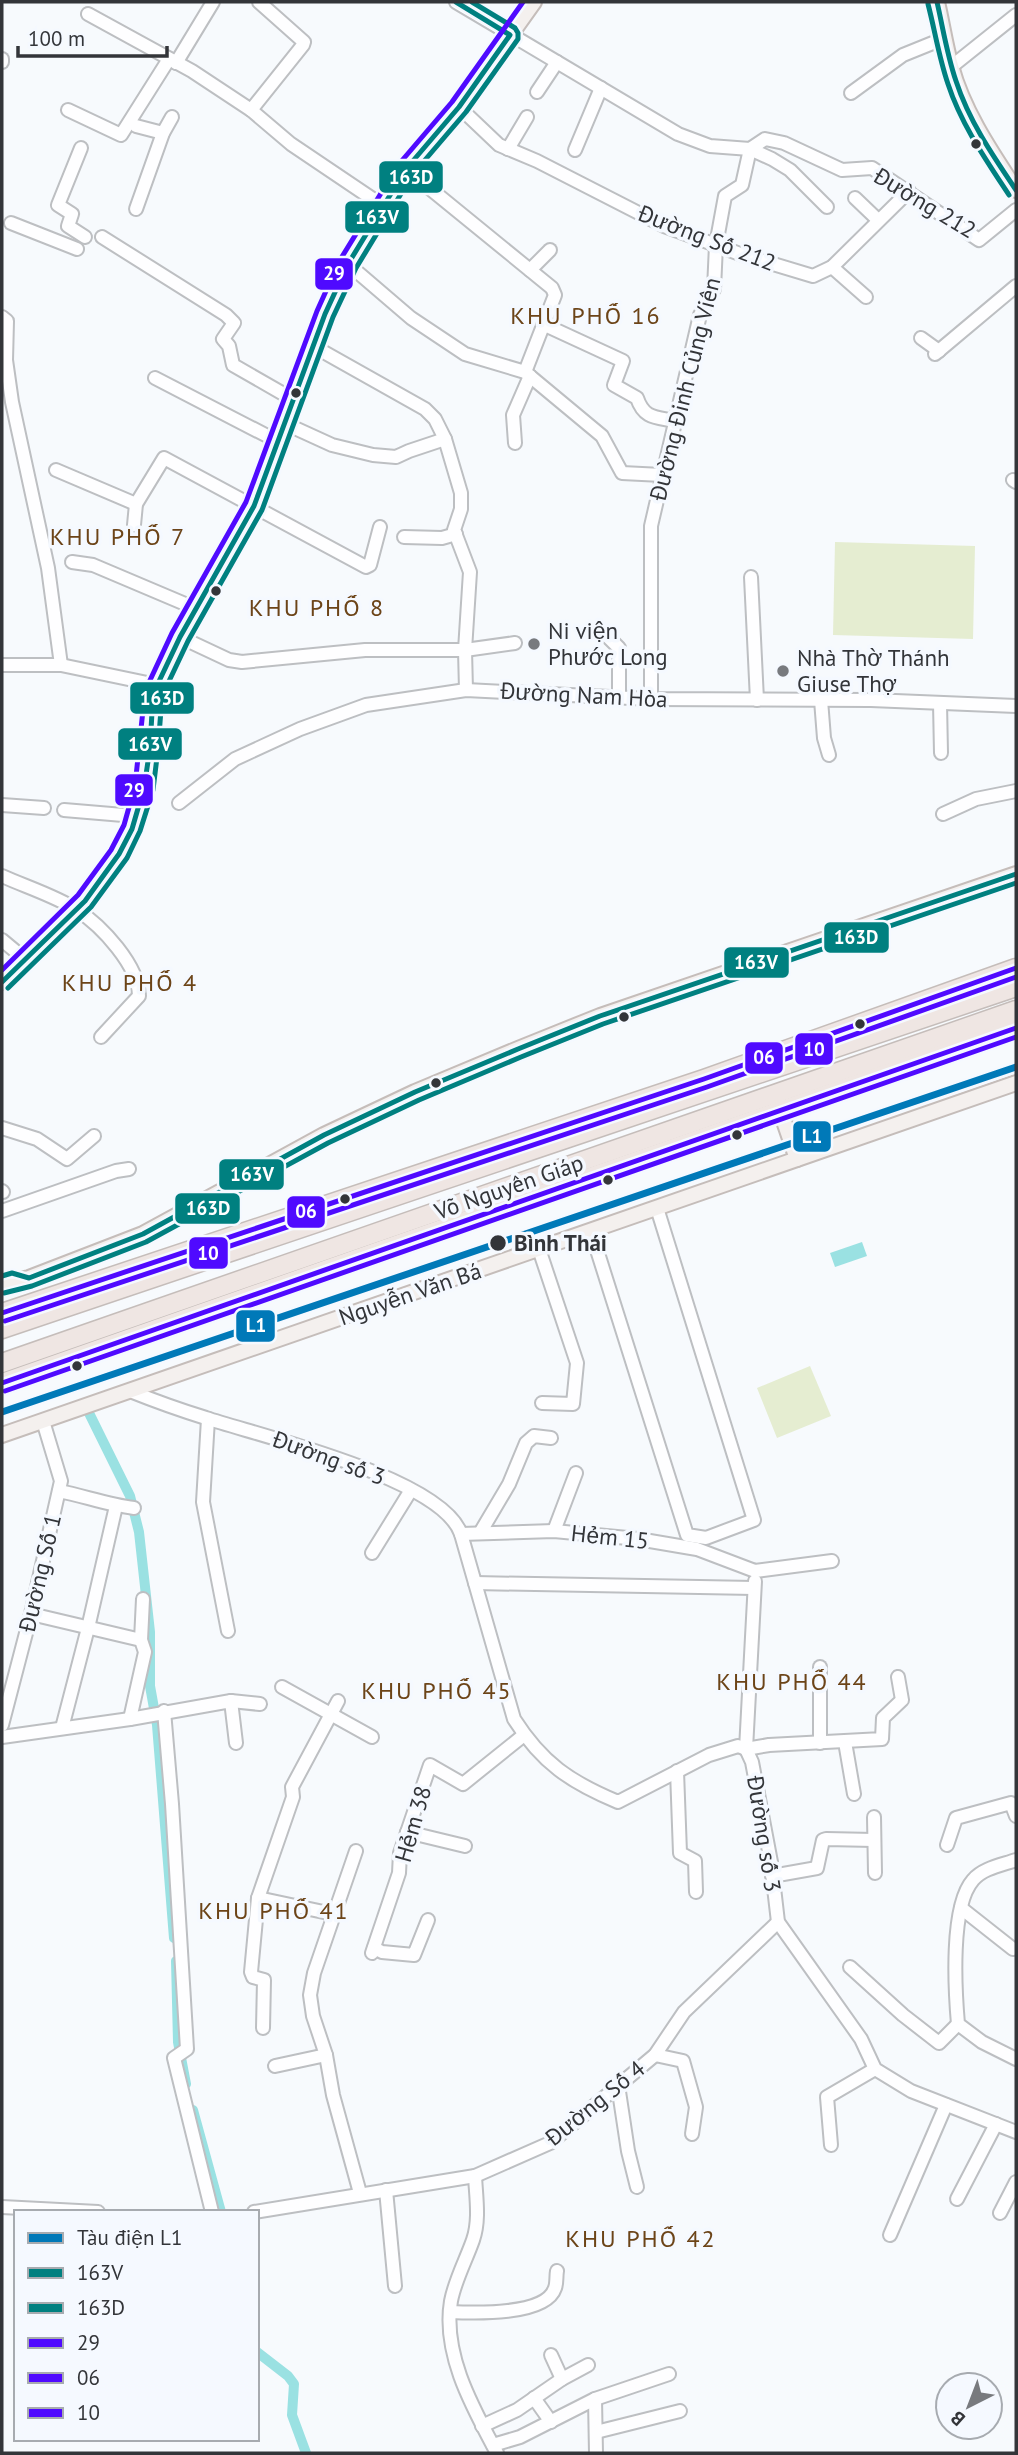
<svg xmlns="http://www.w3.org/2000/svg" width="1018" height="2455" viewBox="0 0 1018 2455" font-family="'PT Sans',sans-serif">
<rect width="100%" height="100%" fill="#f7fafd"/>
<g fill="#e5edd1">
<path d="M 835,542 L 975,546 L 973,639 L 833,635 Z"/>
<path d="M 810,1366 L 831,1416 L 777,1438 L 757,1388 Z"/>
</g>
<path fill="#9ae1e2" d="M 862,1242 L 867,1256 L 835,1267 L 830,1253 Z"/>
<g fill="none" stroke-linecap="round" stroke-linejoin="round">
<g stroke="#9ae1e2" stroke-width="10">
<path d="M 89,1413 L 130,1496 L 139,1532 L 150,1632 L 150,1686 L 157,1725 L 174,1938"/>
<path d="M 176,1961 L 178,2042 L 186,2084"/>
<path d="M 193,2110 L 221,2212"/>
<path d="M 257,2352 L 288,2376 L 294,2384 L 292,2415 L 306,2453"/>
</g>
<g stroke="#bdbfc2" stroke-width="16">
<g id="minor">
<path d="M 456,2 L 678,134 L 710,146 L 750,149 L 772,159 L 790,170 L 827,207"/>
<path d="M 88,14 L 192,71 L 251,110 L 291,144 L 383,206"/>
<path d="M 2,59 L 2,62"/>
<path d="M 176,63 L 213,2"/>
<path d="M 951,67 L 1016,15"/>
<path d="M 537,92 L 557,62"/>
<path d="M 851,93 L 903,55 L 945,38"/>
<path d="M 459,107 L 499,145 L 537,161 L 664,226 L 740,254 L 813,276 L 832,267 L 909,191"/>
<path d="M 68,110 L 121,135 L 169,59"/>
<path d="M 251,110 L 303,45 L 304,42 L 259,2"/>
<path d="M 136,126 L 163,133"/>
<path d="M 81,148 L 58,205 L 72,214 L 68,226 L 85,237"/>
<path d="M 508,149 L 527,117"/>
<path d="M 750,149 L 765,139 L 784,143 L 842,170 L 872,168 L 979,240 L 1016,210"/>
<path d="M 575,150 L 601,88"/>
<path d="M 406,169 L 552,288 L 555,295 L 525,372"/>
<path d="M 855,198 L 878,220"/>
<path d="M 136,209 L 163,133 L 172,117"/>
<path d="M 11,223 L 77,249"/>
<path d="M 102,237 L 226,315 L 234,323 L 223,339 L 229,346 L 233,365 L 294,400"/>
<path d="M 348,264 L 411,318 L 465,354 L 525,372 L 602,436 L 622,473 L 662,475"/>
<path d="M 832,267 L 866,297"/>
<path d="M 530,270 L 550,250"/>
<path d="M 2,317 L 7,321 L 6,360 L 12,402 L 48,568 L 61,665"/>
<path d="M 545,325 L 623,361 L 614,385 L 637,398 C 644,419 656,417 675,421"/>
<path d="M 921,338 L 939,351"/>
<path d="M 313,346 L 425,409 L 435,419 L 445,439 L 461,493 L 461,509 L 454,530 L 470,572 L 465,650 L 466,690"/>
<path d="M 935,354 L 1016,286"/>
<path d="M 155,378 L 279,442"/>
<path d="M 286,424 L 332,445 L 373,455 L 396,457 L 409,451 L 445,439"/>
<path d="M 515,443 L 513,415 L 530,376"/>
<path d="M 56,470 L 136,504"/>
<path d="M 1013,480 L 1016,482"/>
<path d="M 134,525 L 136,504 L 164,458 L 366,567 L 370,565 L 380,527"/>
<path d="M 404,537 L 442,538 L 456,534"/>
<path d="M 72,562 L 93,565 L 197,609"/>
<path d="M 751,577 L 757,700"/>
<path d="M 605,634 L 619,648 L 619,698"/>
<path d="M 180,637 L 229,660 L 242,662 L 365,650 L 465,650 L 515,643"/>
<path d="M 2,665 L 61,665 L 157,685"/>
<path d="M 651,699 L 651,526 L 700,315 L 714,289 L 716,245 L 725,196 L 742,185 L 750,149"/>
<path d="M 821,700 L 824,738 L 829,755"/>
<path d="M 940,703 L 941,753"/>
<path d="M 179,803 L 235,759 L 300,729 L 366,705 L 466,690 L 651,699 L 871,700 L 1016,706"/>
<path d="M 2,805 L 44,808"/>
<path d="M 64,810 L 135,816"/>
<path d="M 943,814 L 976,799 L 1016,791"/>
<path d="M 2,876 C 24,886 58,897 77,910 C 102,926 139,966 139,996 L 101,1037"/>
<path d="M 2,940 L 26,960"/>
<path d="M 2,1128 L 37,1139 L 67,1159 L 94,1136"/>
<path d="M 2,1191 L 3,1192"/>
<path d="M 2,1211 L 116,1171 L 129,1169"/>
<path d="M 591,1231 L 687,1535 L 706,1538 L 754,1520 L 657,1208"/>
<path d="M 539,1249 L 577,1363 L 573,1404 L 542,1403"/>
<path d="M 130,1391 C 155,1401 180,1410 206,1418 C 260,1436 442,1478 461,1534 L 514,1719 C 542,1763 570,1782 618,1802 L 709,1755 L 738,1746 L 746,1749 L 769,1745 L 882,1739 L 883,1718 L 902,1700 L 898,1677"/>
<path d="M 208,1419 L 203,1502 L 228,1631"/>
<path d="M 59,1491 C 84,1496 109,1505 134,1508"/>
<path d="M 554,1531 L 576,1473"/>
<path d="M 480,1533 L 509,1484 L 526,1443 L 534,1436 L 551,1438"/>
<path d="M 461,1534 L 554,1531 L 638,1539 L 697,1549 L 755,1571 L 832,1561"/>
<path d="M 372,1553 L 411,1490"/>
<path d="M 475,1583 L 754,1588"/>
<path d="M 31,1614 L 141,1640 L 145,1652 L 130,1719"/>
<path d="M 141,1640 L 143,1599"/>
<path d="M 820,1667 L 820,1743"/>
<path d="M 282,1687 L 372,1737"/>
<path d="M 231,1701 L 260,1704"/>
<path d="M 164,1711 L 172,1804 L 187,2049 L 174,2058 L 212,2212"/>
<path d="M 2,1725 L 31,1614 L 61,1481 L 43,1421"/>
<path d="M 62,1728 L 88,1628 L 116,1506"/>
<path d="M 2,1737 L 130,1719 L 231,1701 L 236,1743"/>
<path d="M 845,1742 L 854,1794"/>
<path d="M 746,1749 L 752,1762 L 771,1862 L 778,1922 L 861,2039 L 875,2069 L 911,2091 L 1016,2132"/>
<path d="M 746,1749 L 755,1581"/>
<path d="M 677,1771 L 680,1853 L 695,1861 L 696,1892"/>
<path d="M 874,1817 L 875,1873"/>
<path d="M 407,1832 L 465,1846"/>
<path d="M 947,1845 L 956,1818 L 1011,1803 L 1016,1816"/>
<path d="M 356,1851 L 314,1973 L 310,1995 L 313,2016 L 326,2055 L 333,2095 L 360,2193"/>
<path d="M 1016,1860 C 1002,1865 983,1868 973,1880 C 950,1906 955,1990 958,2024 L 982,2042 L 1016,2059"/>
<path d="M 772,1876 L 817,1868 L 823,1840 L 826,1839 L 874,1840"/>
<path d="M 258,1898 L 333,1914"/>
<path d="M 961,1908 L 1013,1949"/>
<path d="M 374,1948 L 382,1952 L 414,1955 L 428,1920"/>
<path d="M 372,1953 L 399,1873 L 400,1853 L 430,1765 L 463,1784 L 524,1735"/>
<path d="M 850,1967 L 903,2015 L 939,2043 L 958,2024"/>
<path d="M 263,2028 L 264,1980 L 253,1977 L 251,1972 L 258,1898 L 293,1797 L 292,1787 L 338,1701"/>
<path d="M 655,2055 L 683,2061 L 696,2107 L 692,2134"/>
<path d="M 275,2066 L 326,2055"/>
<path d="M 618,2085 L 628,2151 L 637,2187"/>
<path d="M 831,2145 L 827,2097 L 875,2069"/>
<path d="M 475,2176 C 476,2197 480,2220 473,2240 C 466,2260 455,2280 451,2301 C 442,2354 473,2408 497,2453"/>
<path d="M 386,2190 L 395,2286"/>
<path d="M 957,2199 L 996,2124"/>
<path d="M 2,2207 L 98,2212"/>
<path d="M 254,2212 L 475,2176 L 550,2143 L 655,2055 L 684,2012 L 778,1922"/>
<path d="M 1000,2213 L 1016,2182"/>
<path d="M 890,2235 L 946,2105"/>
<path d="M 450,2312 C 473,2313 546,2316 555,2288 C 557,2283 556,2276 557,2271"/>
<path d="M 551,2355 L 562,2379"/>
<path d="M 534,2398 L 551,2422"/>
<path d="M 595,2399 L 596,2453"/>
<path d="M 482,2426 L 517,2410 L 562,2379 L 588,2365"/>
<path d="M 596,2432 L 680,2411"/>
<path d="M 493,2445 L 520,2437 L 595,2399 L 669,2374"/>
</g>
</g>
<g stroke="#c5bdba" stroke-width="18">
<g id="major">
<path d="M 937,2 C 942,23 945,45 951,66 C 963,111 991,152 1016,190"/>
<path d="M 2,982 C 57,931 122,877 141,801 C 150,766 151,730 153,694 L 180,637 L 254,506 L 325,314 L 348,264 L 406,169 L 459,107 L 534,2"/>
<path d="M 777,1101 L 797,1159"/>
<path d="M 2,1285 L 29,1278 L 143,1234 L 324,1135 L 415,1092 L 518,1049 L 600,1016 L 1016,874"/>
<path d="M 2,1435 L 1016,1083"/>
</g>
</g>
<g stroke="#c5bdba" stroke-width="21">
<g id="highway">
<path d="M 2,1313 L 704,1079 L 1016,968"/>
<path d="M 2,1329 L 1016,987"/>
<path d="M 2,1363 L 1016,1010"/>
<path d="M 2,1383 L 1016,1028"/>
</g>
</g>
<use href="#minor" stroke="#fefeff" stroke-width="12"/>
<use href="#major" stroke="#f4f0ee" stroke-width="14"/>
<use href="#highway" stroke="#efe6e3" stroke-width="18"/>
<g stroke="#f5f9ff" stroke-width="10">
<g id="bus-1">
<path d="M 937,2 C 943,28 947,55 956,81 C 969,121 993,156 1016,190"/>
<path d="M 2,982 L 85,901 L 119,854 L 132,829 L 144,788 L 150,748 L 153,694 L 180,637 L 254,506 L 325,314 L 348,264 L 406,169 L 459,107 L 510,35 L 456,2"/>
<path d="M 2,1276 L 12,1273 L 29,1278 L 143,1234 L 324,1135 L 415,1092 L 518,1049 L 600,1016 L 1016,874"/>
</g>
</g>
<g stroke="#f5f9ff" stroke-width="10">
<g id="bus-2">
<path d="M 928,4 C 935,31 939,58 948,84 C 961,124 986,160 1009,195"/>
<path d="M 8,988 L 91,907 L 127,858 L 140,831 L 153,790 L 158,749 L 162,696 L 188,641 L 262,510 L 333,317 L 356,268 L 413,174 L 466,112 L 518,39 L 518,33 L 515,28 L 472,2"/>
<path d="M 4,1293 L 32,1286 L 146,1242 L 328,1143 L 419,1100 L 521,1057 L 603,1024 L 1016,883"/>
</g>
</g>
<g stroke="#f5f9ff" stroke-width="10">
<path id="bus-3" d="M 2,970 L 78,895 L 111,850 L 124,825 L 135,786 L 145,691 L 172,633 L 246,502 L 317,311 L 340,260 L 399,164 L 452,102 L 523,2"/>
</g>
<g stroke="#f5f9ff" stroke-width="10">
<g id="bus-4">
<path d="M 2,1313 L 704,1079 L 1016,968"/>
<path d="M 2,1383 L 1016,1028"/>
</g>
</g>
<g stroke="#f5f9ff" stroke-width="10">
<g id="bus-5">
<path d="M 5,1321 L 707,1087 L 1016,977"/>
<path d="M 5,1391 L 1016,1037"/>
</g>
</g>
<use href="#bus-1" stroke="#008080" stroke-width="5"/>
<use href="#bus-2" stroke="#008080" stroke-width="5"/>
<use href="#bus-3" stroke="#4f0aff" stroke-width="5"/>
<use href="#bus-4" stroke="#4f0aff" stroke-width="5"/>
<use href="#bus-5" stroke="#4f0aff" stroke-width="5"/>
<g stroke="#f5f9ff" stroke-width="12">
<path id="metro-1" d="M 2,1412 L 1016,1067"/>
</g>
<use href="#metro-1" stroke="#0079b8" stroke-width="7"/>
</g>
<g fill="#333539" stroke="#f5f9ff" stroke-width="2.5">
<circle cx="976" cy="144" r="6"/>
<circle cx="296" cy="393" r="6"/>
<circle cx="216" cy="591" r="6"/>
<circle cx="624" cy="1017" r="6"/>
<circle cx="860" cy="1024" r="6"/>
<circle cx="436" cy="1083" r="6"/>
<circle cx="737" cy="1135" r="6"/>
<circle cx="608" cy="1180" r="6"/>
<circle cx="345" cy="1199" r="6"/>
<circle cx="498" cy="1243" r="9"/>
<circle cx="77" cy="1366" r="6"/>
</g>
<g fill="#787a7e" stroke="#f5f9ff" stroke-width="2.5">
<circle cx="534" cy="644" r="7"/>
<circle cx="783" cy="671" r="7"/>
</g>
<g text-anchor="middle" stroke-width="7" stroke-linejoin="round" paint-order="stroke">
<g font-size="23" fill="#333539" stroke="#f5f9ff">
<text transform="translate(925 203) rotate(31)" y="8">Đường 212</text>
<text transform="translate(707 238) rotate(21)" y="8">Đường Số 212</text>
<text transform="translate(685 389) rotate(-76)" y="8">Đường Đinh Củng Viên</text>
<text transform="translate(584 695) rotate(3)" y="8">Đường Nam Hòa</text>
<text transform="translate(509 1187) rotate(-19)" y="8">Võ Nguyên Giáp</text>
<text transform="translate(410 1294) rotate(-19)" y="8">Nguyễn Văn Bá</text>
<text transform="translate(329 1458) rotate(20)" y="8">Đường số 3</text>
<text transform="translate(610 1537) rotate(6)" y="8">Hẻm 15</text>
<text transform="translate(40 1573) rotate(-77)" y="8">Đường Số 1</text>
<text transform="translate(413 1824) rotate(-74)" y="8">Hẻm 38</text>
<text transform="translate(764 1834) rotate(81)" y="8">Đường số 3</text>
<text transform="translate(595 2103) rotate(-39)" y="8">Đường Số 4</text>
</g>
<g font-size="23" fill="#333539" stroke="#f5f9ff" text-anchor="start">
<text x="548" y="639">Ni viện<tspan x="548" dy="26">Phước Long</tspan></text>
<text x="797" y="666">Nhà Thờ Thánh<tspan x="797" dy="26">Giuse Thợ</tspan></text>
</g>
<g font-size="23" font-weight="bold" fill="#333539" stroke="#f5f9ff" text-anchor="start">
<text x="514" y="1251">Bình Thái</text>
</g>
<g font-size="24" letter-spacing="2" fill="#6c4418" stroke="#f5f9ff">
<text x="586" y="324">KHU PHỐ 16</text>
<text x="118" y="545">KHU PHỐ 7</text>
<text x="317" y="616">KHU PHỐ 8</text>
<text x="130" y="991">KHU PHỐ 4</text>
<text x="792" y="1690">KHU PHỐ 44</text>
<text x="437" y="1699">KHU PHỐ 45</text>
<text x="274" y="1919">KHU PHỐ 41</text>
<text x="641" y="2247">KHU PHỐ 42</text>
</g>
</g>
<g stroke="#f5f9ff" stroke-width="2.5">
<rect x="378" y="160" width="66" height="34" rx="7" fill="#008080"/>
<rect x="344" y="200" width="66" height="34" rx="7" fill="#008080"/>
<rect x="314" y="257" width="40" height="34" rx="7" fill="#4f0aff"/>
<rect x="129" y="681" width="66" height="34" rx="7" fill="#008080"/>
<rect x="117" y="727" width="66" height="34" rx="7" fill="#008080"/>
<rect x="114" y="773" width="40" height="34" rx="7" fill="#4f0aff"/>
<rect x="823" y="921" width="67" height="33" rx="7" fill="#008080"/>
<rect x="723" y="946" width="67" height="33" rx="7" fill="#008080"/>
<rect x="794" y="1032" width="40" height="34" rx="7" fill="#4f0aff"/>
<rect x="744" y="1041" width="40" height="34" rx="7" fill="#4f0aff"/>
<rect x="792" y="1120" width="40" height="33" rx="7" fill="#0079b8"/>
<rect x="218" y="1158" width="67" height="33" rx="7" fill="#008080"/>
<rect x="174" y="1192" width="67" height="33" rx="7" fill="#008080"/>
<rect x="286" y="1195" width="40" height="34" rx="7" fill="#4f0aff"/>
<rect x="188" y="1236" width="41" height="34" rx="7" fill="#4f0aff"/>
<rect x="235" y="1309" width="41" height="34" rx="7" fill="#0079b8"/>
</g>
<g font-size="19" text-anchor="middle" font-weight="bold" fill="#fff">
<text x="411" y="184">163D</text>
<text x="377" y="224">163V</text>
<text x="334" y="280">29</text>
<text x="162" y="705">163D</text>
<text x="150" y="751">163V</text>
<text x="134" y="797">29</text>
<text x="856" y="944">163D</text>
<text x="756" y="969">163V</text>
<text x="814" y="1056">10</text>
<text x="764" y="1064">06</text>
<text x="812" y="1143">L1</text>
<text x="252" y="1181">163V</text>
<text x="208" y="1215">163D</text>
<text x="306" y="1218">06</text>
<text x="208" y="1260">10</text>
<text x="256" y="1332">L1</text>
</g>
<rect width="1018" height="2455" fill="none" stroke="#333539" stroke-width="7"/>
<rect x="14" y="2210" width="245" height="231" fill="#f5f9ff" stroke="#a7abb0" stroke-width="2"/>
<rect x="28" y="2233" width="35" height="10" fill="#0079b8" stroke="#a7abb0" stroke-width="2"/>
<text x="77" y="2245" font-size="21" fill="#333539">Tàu điện L1</text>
<rect x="28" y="2268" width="35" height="10" fill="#008080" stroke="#a7abb0" stroke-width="2"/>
<text x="77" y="2280" font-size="21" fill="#333539">163V</text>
<rect x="28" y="2303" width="35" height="10" fill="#008080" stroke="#a7abb0" stroke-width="2"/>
<text x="77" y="2315" font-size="21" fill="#333539">163D</text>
<rect x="28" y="2338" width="35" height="10" fill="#4f0aff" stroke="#a7abb0" stroke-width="2"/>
<text x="77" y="2350" font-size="21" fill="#333539">29</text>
<rect x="28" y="2373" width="35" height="10" fill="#4f0aff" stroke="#a7abb0" stroke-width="2"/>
<text x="77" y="2385" font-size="21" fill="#333539">06</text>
<rect x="28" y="2408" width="35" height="10" fill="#4f0aff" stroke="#a7abb0" stroke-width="2"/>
<text x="77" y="2420" font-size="21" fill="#333539">10</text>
<g transform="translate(969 2406) rotate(222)"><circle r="33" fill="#f5f9ff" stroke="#a7abb0" stroke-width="2"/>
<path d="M0-5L12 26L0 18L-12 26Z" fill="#787a7e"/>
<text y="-10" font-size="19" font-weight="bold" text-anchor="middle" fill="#333539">B</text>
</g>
<path d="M18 46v10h149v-10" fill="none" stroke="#333539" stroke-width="3.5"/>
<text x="28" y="46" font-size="21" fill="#333539" stroke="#f5f9ff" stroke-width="5" paint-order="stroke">100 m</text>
</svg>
